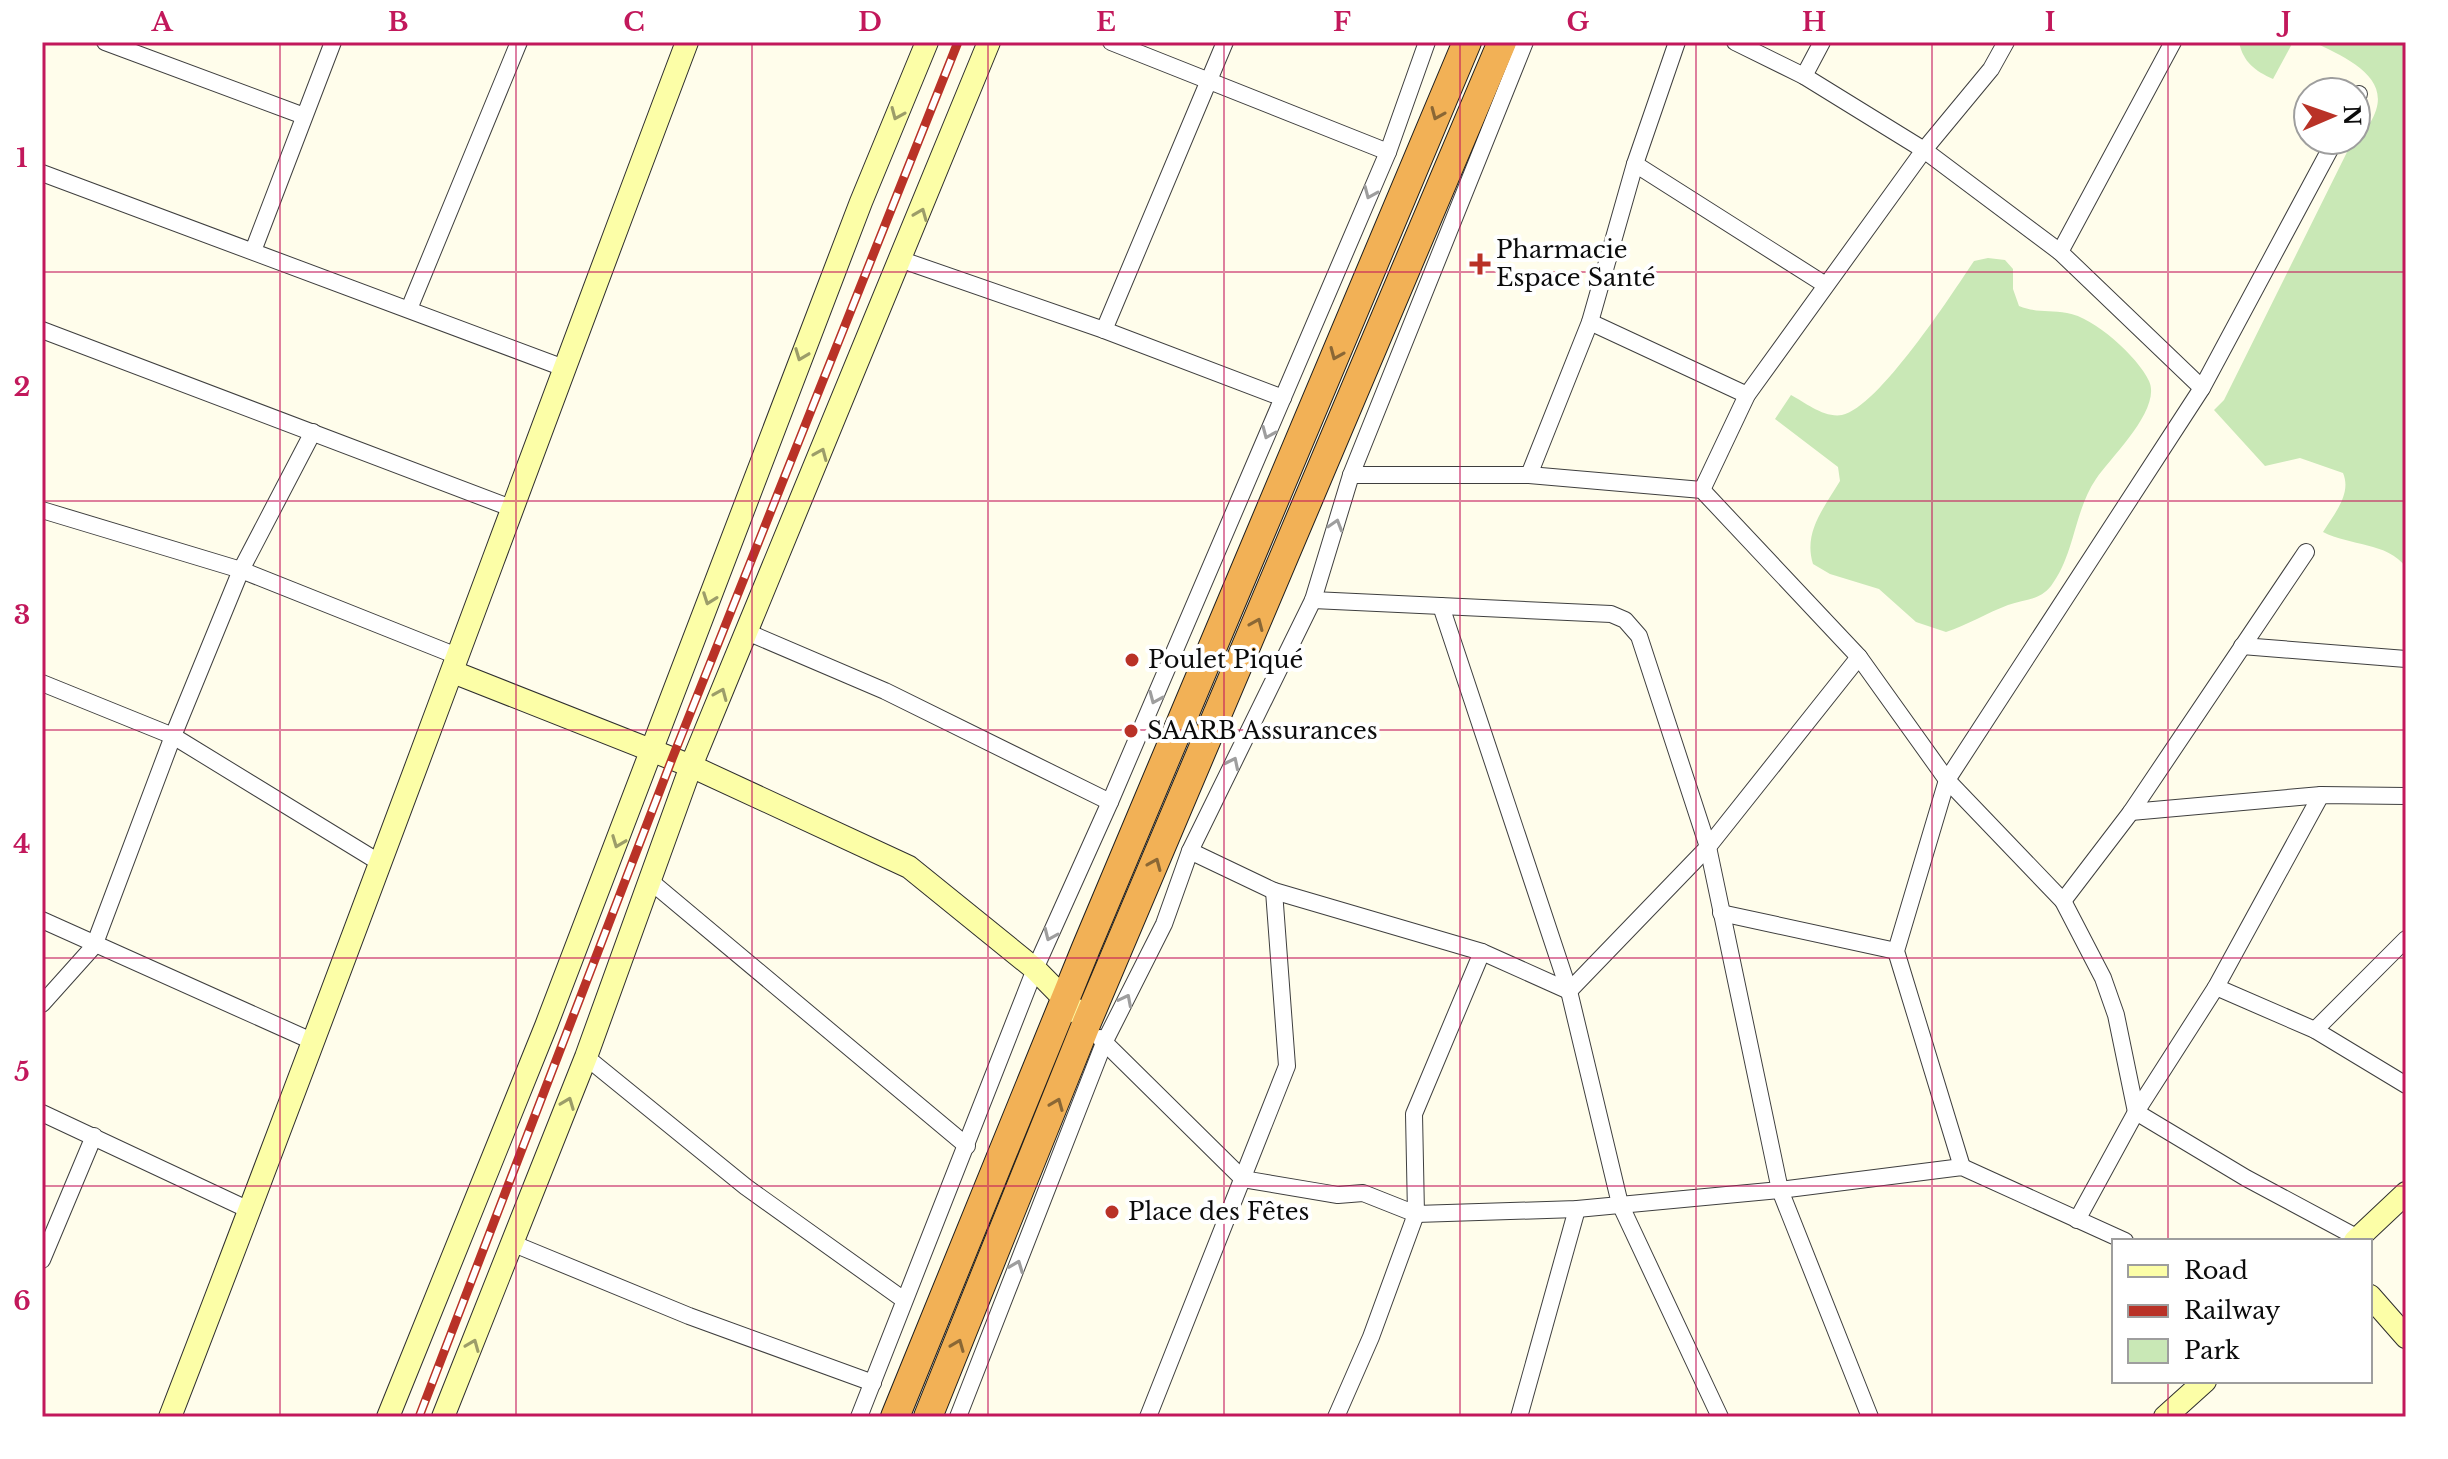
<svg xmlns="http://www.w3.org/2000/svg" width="2448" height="1459" viewBox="0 0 2448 1459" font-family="'Libre Baskerville',serif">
<rect width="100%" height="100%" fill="#fffdeb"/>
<g fill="#c9e8b6">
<path d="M 2239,42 L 2293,42 L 2273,79 C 2255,71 2243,62 2239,42 Z"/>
<path d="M 2314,42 L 2406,42 L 2406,567 C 2387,542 2350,546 2323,532 C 2334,514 2352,494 2343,473 L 2300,458 L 2265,466 L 2214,410 L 2224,400 L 2353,140 C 2356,136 2366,129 2370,123 C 2398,78 2345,58 2314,42 Z"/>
<path d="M 1988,258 L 2005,260 L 2013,269 L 2013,289 L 2019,306 C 2036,313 2049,310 2067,313 C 2094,317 2138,357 2149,381 C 2162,409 2111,457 2096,479 C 2074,511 2075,554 2051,586 C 2039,601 2024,599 2008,605 C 1987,613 1967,625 1946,632 L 1916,622 L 1879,589 L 1830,574 L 1813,564 C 1803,532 1824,508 1840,481 L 1838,467 L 1775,419 L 1791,395 C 1806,403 1824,418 1842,415 C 1878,408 1952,294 1974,261 Z"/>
</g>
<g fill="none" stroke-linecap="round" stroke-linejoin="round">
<g stroke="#3f3f3f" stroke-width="18">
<g id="street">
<path d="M 105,42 L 304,116"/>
<path d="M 1111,42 L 1388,152"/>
<path d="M 1735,42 L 1804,76 L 1924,150 L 2060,252 L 2202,388"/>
<path d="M 1804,76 L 1822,42"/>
<path d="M 2356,101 L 2359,94"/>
<path d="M 1635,164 L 1824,284"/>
<path d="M 42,173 L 564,368"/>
<path d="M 253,251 L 333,42"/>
<path d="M 2060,252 L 2173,42"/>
<path d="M 902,260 L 1104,330 L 1283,398"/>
<path d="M 409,309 L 519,42"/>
<path d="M 1590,322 L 1747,395"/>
<path d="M 42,330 L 511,508"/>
<path d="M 1104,330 L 1225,42"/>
<path d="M 1351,475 L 1529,475 L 1702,490 L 1859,657 L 1947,780 L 2063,901 L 2103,978 L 2116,1015 L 2136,1112 L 2246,1178 L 2358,1238"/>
<path d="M 1529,475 L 1590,322 L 1635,164 L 1677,42"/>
<path d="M 1702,490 L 1747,395 L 1924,150 L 1991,69 L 2006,42"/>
<path d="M 42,510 L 241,570 L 457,656"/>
<path d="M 1313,600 L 1611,614 L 1625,620 L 1639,636 L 1708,847 L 1780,1190 L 1870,1417"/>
<path d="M 1441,606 L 1569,991 L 1620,1204 L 1720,1417"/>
<path d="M 747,632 L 885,691 L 1110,802"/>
<path d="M 2242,646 L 2406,659"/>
<path d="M 42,683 L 173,736 L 382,864"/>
<path d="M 2131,812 L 2321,795 L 2406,796"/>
<path d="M 1190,851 L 1274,891 L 1482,952 L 1569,991"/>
<path d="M 649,880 L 967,1146"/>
<path d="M 2063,901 L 2131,812 L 2306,552"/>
<path d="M 1721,913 L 1896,951"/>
<path d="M 42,920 L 314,1042"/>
<path d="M 2216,987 L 2315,1030 L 2406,1085"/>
<path d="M 1569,991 L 1708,847 L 1859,657"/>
<path d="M 42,1004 L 94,946 L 173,736 L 241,570 L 313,432"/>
<path d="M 2315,1030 L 2406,939"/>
<path d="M 1100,1038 L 1243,1179 L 1338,1195 L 1363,1193 L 1416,1214 L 1577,1209 L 1780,1190 L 1962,1167 L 2125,1241"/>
<path d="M 586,1057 L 746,1187 L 904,1300"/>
<path d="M 42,1113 L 249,1210"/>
<path d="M 1962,1167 L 1896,951 L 1947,780 L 2202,388 L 2335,140"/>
<path d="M 2077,1220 L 2136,1112 L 2216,987 L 2321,795"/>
<path d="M 514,1244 L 689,1316 L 873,1383"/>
<path d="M 42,1260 L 94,1136"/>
<path d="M 859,1417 L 1035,969 L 1110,802 L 1388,152 L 1427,42"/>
<path d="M 958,1417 L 1104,1043 L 1164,924 L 1190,851 L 1313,600 L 1351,475 L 1525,42"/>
<path d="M 1148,1417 L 1287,1066 L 1274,891"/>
<path d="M 1336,1417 L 1371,1337 L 1416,1214 L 1414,1114 L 1482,952"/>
<path d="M 1519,1417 L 1577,1209"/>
</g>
</g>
<g stroke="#2e2e2e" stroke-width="24">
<g id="secondary">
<path d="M 453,672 L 691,766 L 909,867 L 1035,969 L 1087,1022"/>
<path d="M 2355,1241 L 2406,1193"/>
<path d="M 2370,1296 L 2406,1337"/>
<path d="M 170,1417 C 347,960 514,500 687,42"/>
<path d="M 388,1417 L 546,1026 L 861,202 L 927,42"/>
<path d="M 443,1417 L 586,1057 L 691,766 L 989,42"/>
<path d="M 2165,1417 L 2205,1381"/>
</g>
</g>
<g stroke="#1d1d1d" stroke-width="30">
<g id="highway">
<path d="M 895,1417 L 1086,948 L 1467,42"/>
<path d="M 928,1417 L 1087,1022 L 1502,42"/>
</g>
</g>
<use href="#street" stroke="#fff" stroke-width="16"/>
<use href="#secondary" stroke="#fcfea7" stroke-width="22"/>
<use href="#highway" stroke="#f2b156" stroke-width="28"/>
<g stroke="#b93227" stroke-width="9">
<path id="rail" d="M 419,1417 L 672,759 L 958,42"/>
</g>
<use href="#rail" stroke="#fff" stroke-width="6" stroke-dasharray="18" stroke-linecap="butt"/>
</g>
<defs><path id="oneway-chevron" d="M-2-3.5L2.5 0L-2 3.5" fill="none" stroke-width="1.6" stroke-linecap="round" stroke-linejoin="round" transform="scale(2)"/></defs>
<g stroke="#9c9d69">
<use href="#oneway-chevron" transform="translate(897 114) rotate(113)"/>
<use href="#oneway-chevron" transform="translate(921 214) rotate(-68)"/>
<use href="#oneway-chevron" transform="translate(801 355) rotate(111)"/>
<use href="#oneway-chevron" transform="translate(821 454) rotate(-67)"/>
<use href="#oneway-chevron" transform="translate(709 599) rotate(110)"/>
<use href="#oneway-chevron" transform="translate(721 694) rotate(-67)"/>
<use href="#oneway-chevron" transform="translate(618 842) rotate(111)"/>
<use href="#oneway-chevron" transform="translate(568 1103) rotate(-69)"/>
<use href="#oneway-chevron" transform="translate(473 1345) rotate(-68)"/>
</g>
<g stroke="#8a6735">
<use href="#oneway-chevron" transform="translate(1437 114) rotate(113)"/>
<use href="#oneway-chevron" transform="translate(1336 354) rotate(113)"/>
<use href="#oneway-chevron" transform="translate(1257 624) rotate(-67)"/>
<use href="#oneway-chevron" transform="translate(1155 864) rotate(-67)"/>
<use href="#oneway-chevron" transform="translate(1057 1104) rotate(-68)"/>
<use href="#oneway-chevron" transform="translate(958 1345) rotate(-68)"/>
</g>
<g stroke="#9e9e9e">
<use href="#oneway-chevron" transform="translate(1370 193) rotate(113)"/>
<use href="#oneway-chevron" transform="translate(1268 433) rotate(113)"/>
<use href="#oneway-chevron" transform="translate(1336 525) rotate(-73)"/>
<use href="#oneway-chevron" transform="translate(1155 698) rotate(113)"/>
<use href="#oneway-chevron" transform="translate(1233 763) rotate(-64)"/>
<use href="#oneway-chevron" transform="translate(1050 935) rotate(114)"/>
<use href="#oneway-chevron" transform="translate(1126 1000) rotate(-63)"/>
<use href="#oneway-chevron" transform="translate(1017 1266) rotate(-69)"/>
</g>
<path fill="none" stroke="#c2185b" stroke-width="2" stroke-opacity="0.55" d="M 280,42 L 280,1417M 516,42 L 516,1417M 752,42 L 752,1417M 988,42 L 988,1417M 1224,42 L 1224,1417M 1460,42 L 1460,1417M 1696,42 L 1696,1417M 1932,42 L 1932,1417M 2168,42 L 2168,1241M 42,272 L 2406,272M 42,501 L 2406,501M 42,730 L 2406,730M 42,958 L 2406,958M 42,1186 L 2406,1186M 2168,1381 L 2168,1417"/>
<g fill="#b93227" stroke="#fff" stroke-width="3">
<path d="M1476 252h8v8h8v8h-8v8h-8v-8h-8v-8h8z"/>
<circle cx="1132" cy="660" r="8"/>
<circle cx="1131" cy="731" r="8"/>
<circle cx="1112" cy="1212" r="8"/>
</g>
<g text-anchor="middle" stroke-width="8" stroke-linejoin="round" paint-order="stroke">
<g font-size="24" fill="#0c0c0c" stroke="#fff" text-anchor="start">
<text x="1496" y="258">Pharmacie<tspan x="1496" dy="28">Espace Santé</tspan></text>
<text x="1148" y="668">Poulet Piqué</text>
<text x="1147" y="739">SAARB Assurances</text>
<text x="1128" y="1220">Place des Fêtes</text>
</g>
</g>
<rect width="2448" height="1459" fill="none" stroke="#ffffff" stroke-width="88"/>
<rect x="2112" y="1239" width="260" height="144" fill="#ffffff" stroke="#9e9e9e" stroke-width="2"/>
<rect x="2128" y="1265" width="40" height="12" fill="#fcfea7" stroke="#9e9e9e" stroke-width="2"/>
<text x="2184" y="1279" font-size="24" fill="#0c0c0c">Road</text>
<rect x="2128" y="1305" width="40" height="12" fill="#b93227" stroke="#9e9e9e" stroke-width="2"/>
<text x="2184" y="1319" font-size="24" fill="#0c0c0c">Railway</text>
<rect x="2128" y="1339" width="40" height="24" fill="#c9e8b6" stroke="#9e9e9e" stroke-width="2"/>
<text x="2184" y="1359" font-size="24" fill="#0c0c0c">Park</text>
<g transform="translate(2332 116) rotate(88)"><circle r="38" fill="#ffffff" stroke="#9e9e9e" stroke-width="2"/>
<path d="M0-6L14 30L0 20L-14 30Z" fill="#b93227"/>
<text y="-12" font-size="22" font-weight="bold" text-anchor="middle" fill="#0c0c0c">N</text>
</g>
<rect x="44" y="44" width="2360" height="1371" fill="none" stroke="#c2185b" stroke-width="3"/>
<g font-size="26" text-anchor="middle" font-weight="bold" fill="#c2185b">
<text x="162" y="31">A</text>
<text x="398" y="31">B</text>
<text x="634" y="31">C</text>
<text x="870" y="31">D</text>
<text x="1106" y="31">E</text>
<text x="1342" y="31">F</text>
<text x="1578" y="31">G</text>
<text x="1814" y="31">H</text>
<text x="2050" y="31">I</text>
<text x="2286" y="31">J</text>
<text x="22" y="167">1</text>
<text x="22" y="396">2</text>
<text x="22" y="624">3</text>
<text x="22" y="853">4</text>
<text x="22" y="1081">5</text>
<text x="22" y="1310">6</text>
</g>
</svg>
